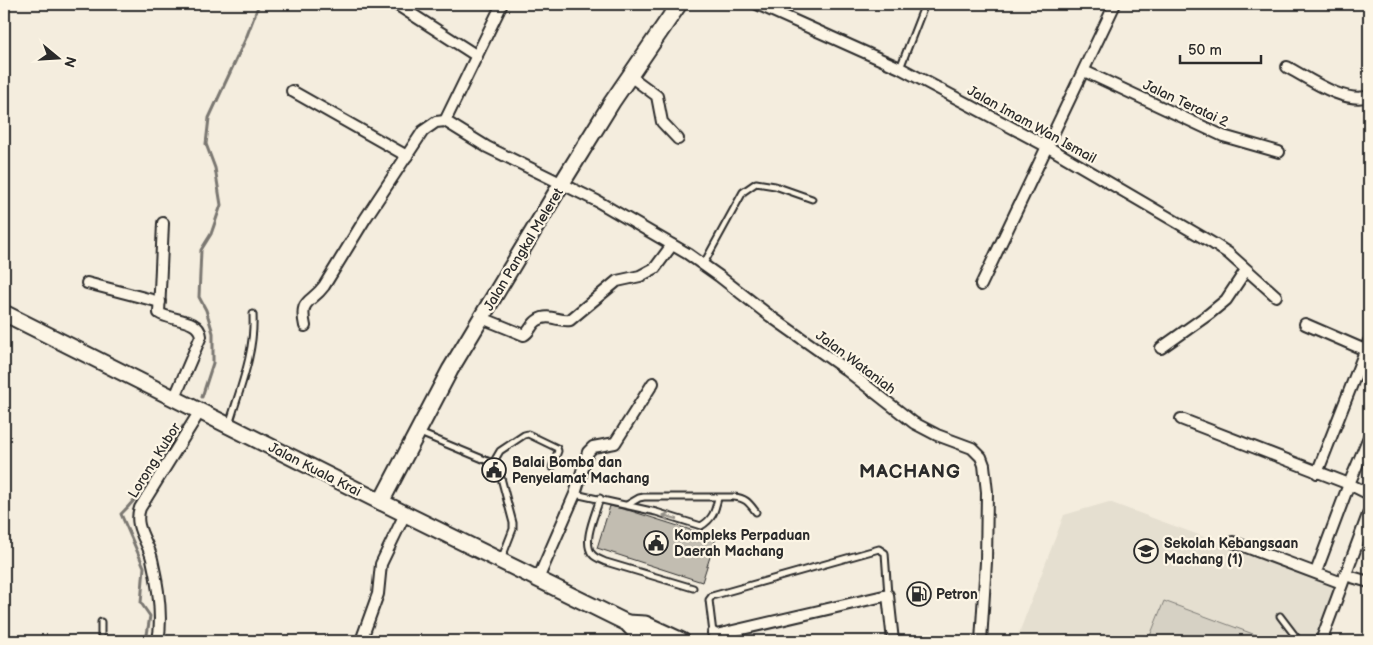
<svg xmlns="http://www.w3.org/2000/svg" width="1373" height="645" viewBox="0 0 1373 645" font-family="'Balsamiq Sans',sans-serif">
<rect width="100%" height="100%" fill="#f4edde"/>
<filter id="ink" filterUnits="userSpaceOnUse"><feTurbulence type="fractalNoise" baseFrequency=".02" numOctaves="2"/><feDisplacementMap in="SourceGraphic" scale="10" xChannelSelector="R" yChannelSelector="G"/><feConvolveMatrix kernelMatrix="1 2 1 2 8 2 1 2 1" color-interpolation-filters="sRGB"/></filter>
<g filter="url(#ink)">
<path fill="#e5dfd0" d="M 1109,502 L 1338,586 L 1317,641 L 1016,641 L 1064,515 Z"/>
<path fill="#d6d1c4" stroke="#807e78" d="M 1164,601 L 1272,641 L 1148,641 Z"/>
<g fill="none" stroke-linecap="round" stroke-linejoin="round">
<g stroke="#7a7771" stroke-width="3">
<path d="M 202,397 L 213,363 L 213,333 L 206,310 L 199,297 L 201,250 L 211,234 L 221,205 L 215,168 L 206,144 L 209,118 L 246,38 L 259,4"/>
<path d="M 146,641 L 150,616 L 141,603 L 144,567 L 121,514 C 147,489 164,456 183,426"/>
</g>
</g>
<path fill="#c2bdb1" stroke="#2b2b2b" d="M 610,506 L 631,511 L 716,538 L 702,582 L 597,548 Z"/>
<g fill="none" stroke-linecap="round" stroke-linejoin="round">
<g stroke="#2b2b2b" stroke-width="9">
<g id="service">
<path d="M 900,68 L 925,4"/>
<path d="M 703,265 L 743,192 L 756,183 L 775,186 L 812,199"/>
<path d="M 229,425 C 240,388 255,353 253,314"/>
<path d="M 420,433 L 490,462 L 495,465 L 500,474 L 513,523 L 513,529 L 501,560"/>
<path d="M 493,463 L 500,451 L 524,435 L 528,434 L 557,448 L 558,451 L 552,467"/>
<path d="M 575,494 L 656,512 L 701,526 C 713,519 715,511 718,498"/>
<path d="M 600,498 C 596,513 582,541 592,554 C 595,558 601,560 606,562 L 693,588"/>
<path d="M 627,505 L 639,498 L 644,497 L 734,497 C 746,498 749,503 756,512"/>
<path d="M 1280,616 L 1299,641"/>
<path d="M 101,622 L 101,641"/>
<path d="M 713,633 L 709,600 L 712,596 L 879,549 L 885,553 L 888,595"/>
</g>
</g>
<g stroke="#2b2b2b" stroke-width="14">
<g id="minor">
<path d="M 396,4 L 477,56"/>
<path d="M 757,4 L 900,68 L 1048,147 L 1214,244 L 1228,253 L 1276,296"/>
<path d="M 1287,67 C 1308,78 1345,105 1369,96"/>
<path d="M 1084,71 L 1223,136 L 1279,152"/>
<path d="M 630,76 L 657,96 L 662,122 L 678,139"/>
<path d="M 292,91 L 407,156"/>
<path d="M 445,121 L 502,4"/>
<path d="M 163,223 L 159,313 C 171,321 199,318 201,336 L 175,397"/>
<path d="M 87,283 L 160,302"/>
<path d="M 981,285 L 1115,4"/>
<path d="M 482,318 L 524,335 C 530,332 531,324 538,320 C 549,313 559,322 570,320 L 617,281 L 640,276 L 655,268 L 672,245"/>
<path d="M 1305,324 L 1365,350"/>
<path d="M 305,326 C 299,298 311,304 324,286 L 365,219 L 423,131 L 436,122 L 445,121 L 487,147 L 597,201 L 688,254 L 719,276 L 770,316 L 845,369 L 914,423 L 937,435 L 972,448 L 981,457 L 984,465 L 987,492 L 986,562 L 981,641"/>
<path d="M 1161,348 L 1209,314 L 1226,300 L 1246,270"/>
<path d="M 1181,419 L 1349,484 L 1369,494"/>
<path d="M 1317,473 L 1369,341"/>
<path d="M 1233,542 L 1342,583"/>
<path d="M 1316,572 L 1349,484 L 1369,437"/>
<path d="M 1345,575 L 1369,582"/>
<path d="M 538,579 L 575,494 L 588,452 L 593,447 L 615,443 L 653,383"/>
<path d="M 713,633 L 716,635 L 888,595 L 893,641"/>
<path d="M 158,641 C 163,615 158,585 152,559 C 148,541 133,527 140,508 L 200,411"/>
<path d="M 361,641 L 378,594 L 381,564 L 405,514"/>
<path d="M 1321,641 L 1369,512"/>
</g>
</g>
<g stroke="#2b2b2b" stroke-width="19">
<g id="secondary">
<path d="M 4,313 L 381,502 L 627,623 L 639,636 L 649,641"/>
<path d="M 381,502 L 450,370 L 562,183 L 612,102 L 679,4"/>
<path d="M 627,623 L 645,624 L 682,641"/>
</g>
</g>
<use href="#service" stroke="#fcf5e5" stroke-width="5"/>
<use href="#minor" stroke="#fcf5e5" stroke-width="10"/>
<use href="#secondary" stroke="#fcf5e5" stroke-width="15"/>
</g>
<defs><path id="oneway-shaft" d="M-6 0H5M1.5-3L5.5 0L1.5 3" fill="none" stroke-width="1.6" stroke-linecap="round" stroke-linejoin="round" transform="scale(1.25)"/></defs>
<use stroke="#949088" href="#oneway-shaft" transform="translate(670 517) rotate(-164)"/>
</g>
<defs>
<g id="civic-ring" transform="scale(1.25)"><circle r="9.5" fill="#fcf5e5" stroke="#2b2b2b" stroke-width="1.5"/><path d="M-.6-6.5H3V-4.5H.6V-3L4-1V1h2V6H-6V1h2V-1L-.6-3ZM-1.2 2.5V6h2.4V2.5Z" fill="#2b2b2b"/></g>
<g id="school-ring" transform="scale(1.25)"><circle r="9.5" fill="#fcf5e5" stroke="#2b2b2b" stroke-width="1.5"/><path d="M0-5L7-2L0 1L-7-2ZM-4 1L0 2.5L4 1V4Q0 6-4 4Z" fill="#2b2b2b"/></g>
<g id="fuel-ring" transform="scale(1.25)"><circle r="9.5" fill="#fcf5e5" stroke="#2b2b2b" stroke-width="1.5"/><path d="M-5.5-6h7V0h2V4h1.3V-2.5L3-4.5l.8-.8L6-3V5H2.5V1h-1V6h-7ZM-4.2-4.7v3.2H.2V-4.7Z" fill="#2b2b2b"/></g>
</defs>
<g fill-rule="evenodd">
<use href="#civic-ring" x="494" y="470"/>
<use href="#civic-ring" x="656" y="543"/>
<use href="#school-ring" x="1146" y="551"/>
<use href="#fuel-ring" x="919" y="594"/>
</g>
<g text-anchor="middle" stroke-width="4.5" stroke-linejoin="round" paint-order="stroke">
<g font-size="14" fill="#2b2b2b" stroke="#fcf5e5">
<text transform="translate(1186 103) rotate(25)" y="5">Jalan Teratai 2</text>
<text transform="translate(1032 124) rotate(29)" y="5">Jalan Imam Wan Ismail</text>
<text transform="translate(523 249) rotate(-59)" y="5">Jalan Pangkal Meleret</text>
<text transform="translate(856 362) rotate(37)" y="5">Jalan Wataniah</text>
<text transform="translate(154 460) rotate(-58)" y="5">Lorong Kubor</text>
<text transform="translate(315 469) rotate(27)" y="5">Jalan Kuala Krai</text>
</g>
<g font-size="14" font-weight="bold" fill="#2b2b2b" stroke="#fcf5e5" text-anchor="start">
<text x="512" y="467">Balai Bomba dan<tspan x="512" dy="16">Penyelamat Machang</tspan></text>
<text x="674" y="540">Kompleks Perpaduan<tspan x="674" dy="16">Daerah Machang</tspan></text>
<text x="1164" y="548">Sekolah Kebangsaan<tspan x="1164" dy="16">Machang (1)</tspan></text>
<text x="936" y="599">Petron</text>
</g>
<g font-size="19" font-weight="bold" letter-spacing="1" fill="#2b2b2b" stroke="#fcf5e5">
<text x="910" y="478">MACHANG</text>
</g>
</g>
<rect width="1373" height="645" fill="none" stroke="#fcf5e5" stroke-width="20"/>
<rect x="10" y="10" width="1353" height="625" fill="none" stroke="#2b2b2b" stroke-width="2" filter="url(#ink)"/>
<g transform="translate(58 58) rotate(108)" stroke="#fcf5e5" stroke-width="4" paint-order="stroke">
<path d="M0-4L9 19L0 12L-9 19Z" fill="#2b2b2b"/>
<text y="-8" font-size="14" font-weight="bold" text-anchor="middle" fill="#2b2b2b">N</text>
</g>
<path d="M1180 55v8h81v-8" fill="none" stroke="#2b2b2b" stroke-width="2.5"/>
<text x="1188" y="55" font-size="15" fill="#2b2b2b" stroke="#fcf5e5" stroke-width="4" paint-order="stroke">50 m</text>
</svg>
